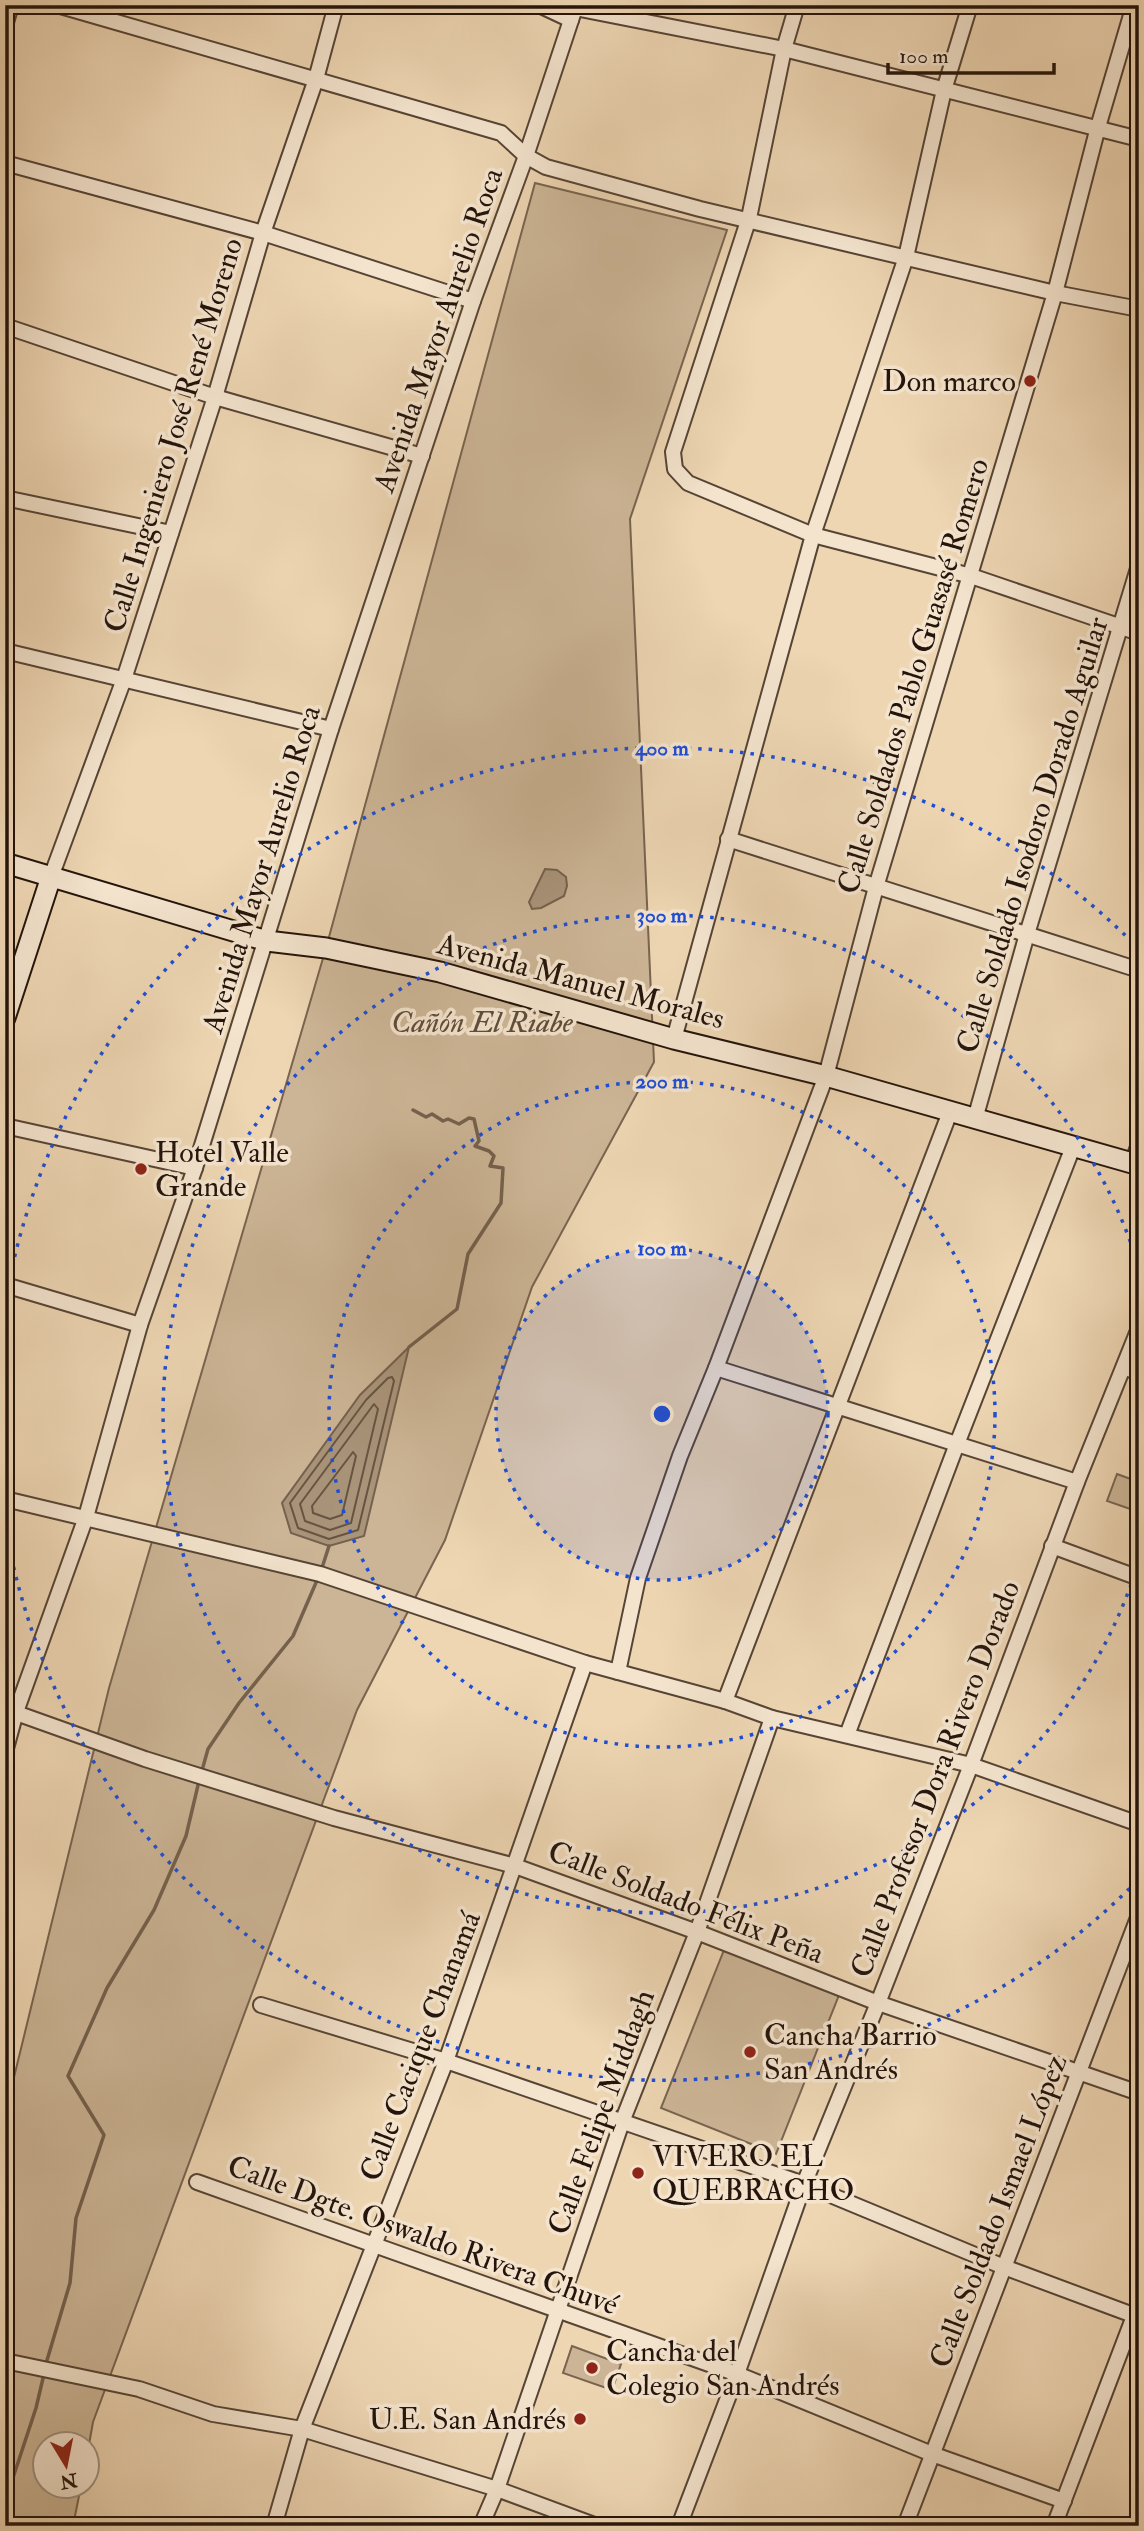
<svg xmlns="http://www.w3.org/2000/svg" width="1144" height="2531" viewBox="0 0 1144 2531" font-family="'IM FELL Double Pica',serif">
<rect width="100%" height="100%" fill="#eed6b3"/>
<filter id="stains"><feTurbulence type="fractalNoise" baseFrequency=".00286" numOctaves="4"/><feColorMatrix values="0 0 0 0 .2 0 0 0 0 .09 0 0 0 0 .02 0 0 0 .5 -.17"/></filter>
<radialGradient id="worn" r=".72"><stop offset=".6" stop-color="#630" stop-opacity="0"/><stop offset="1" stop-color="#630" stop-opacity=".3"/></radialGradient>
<g fill="#ccb596" stroke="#786450" stroke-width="2">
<path d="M 535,183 L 727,230 L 630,519 L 654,1062 L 532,1287 L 445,1540 L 357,1710 L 93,2422 L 88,2450 L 88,2444 L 46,2444 L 46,2486 L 81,2486 L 73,2526 L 5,2526 L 5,2114 L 109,1688 L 326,948 Z"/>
<path d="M 1117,1474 L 1139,1482 L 1139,1512 L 1107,1501 Z"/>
<path d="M 724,1950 L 839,1995 L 776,2154 L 661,2108 Z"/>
<path d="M 572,2346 L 621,2364 L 612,2390 L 563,2373 Z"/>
</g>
<g fill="#a9947a" stroke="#74614e" stroke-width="2">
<path d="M 545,869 L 557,870 L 566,877 L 567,886 L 564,896 L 541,908 L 532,909 L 529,902 Z"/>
<path d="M 409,1347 L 364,1536 L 329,1546 L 291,1533 L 282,1503 L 360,1395 Z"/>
</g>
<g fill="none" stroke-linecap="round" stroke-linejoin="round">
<g stroke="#665442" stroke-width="2">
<path d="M 388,1378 L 392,1377 L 394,1381 L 358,1530 L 329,1539 L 298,1528 L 290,1503 L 366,1400 Z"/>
<path d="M 374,1404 L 378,1409 L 351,1523 L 330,1530 L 305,1521 L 300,1504 Z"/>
<path d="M 353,1452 L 356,1456 L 342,1515 L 330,1519 L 313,1513 L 312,1506 Z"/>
</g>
<g stroke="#74614e" stroke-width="3.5">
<path d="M 409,1347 L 457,1309 L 468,1254 L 501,1203 L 503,1168 L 490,1166 L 494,1156 L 489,1151 L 475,1146 L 479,1141 L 474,1119 L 469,1118 L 459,1124 L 448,1119 L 443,1121 L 432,1114 L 426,1117 L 413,1110"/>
<path d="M 321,1571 L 329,1546"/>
<path d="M 201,1774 L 208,1749 L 239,1703 L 293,1636 L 318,1578"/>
<path d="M 45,2367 L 70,2283 L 76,2218 L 104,2135 L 68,2076 L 107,1988 L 154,1910 L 186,1836 L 199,1781"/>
<path d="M 5,2502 L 36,2408 L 44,2374"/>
</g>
<g stroke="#564435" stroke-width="18">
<g id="street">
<path d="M 57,5 L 501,133 L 526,156 L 546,167 L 700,209 L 1055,293 L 1139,309"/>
<path d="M 539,5 L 571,20"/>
<path d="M 797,5 L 784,49 L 749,218 L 673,452 L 675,469 L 688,483 L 813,535 L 971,576 L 1139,633"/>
<path d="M 575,8 L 784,49 L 1139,139"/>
<path d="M 5,26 L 11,5"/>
<path d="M 5,163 L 263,233 L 473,301"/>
<path d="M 5,326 L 215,397 L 422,456"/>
<path d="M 5,498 L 171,533"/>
<path d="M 5,651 L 331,729"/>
<path d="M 728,839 L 1139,970"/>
<path d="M 51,877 L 124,679 L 215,397 L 263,233 L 316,79 L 336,5"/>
<path d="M 674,1039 L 813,535 L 906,257 L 944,90 L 970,5"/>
<path d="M 975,1119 L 1027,934 L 1139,565"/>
<path d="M 5,1126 L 195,1168"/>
<path d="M 1132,1164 L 1139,1144"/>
<path d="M 5,1285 L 140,1325"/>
<path d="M 1124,1367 L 1139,1373"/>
<path d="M 716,1368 L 1077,1482"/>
<path d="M 5,1499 L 320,1574 L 585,1663 L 725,1701 L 772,1718 L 971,1765 L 1139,1824"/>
<path d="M 1052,1546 L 1139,1578"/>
<path d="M 618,1672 L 638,1578 L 680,1456 L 716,1368 L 826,1076 L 876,887 L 1055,293 L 1098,127 L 1134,5"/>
<path d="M 725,1701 L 950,1112"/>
<path d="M 5,1709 L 145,1759 L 334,1818 L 515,1866 L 697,1932 L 878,2003 L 1139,2093"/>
<path d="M 847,1735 L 957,1444 L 1073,1147"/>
<path d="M 5,1752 L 16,1712 L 86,1517 L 140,1325 L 195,1168 L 331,729 L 473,301 L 526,156 L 576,5"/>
<path d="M 261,2005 L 446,2061 L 804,2184 L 1004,2267 L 1133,2315"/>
<path d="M 197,2182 L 737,2374 L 932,2454 L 1064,2501"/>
<path d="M 5,2361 L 139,2389 L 213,2414 L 302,2429 L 497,2489 L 597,2526"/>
<path d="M 274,2526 L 302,2429 L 446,2061 L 585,1663"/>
<path d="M 481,2526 L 497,2489 L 622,2122 L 697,1932 L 772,1718"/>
<path d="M 679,2526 L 737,2374 L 804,2184 L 878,2003 L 971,1765 L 1077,1482 L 1139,1328"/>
<path d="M 905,2526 L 1139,1915"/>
<path d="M 1054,2526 L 1139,2303"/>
</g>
</g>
<g stroke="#24140b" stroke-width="23">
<g id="secondary">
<path d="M 5,863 L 267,941 L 326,948 L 440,972 L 674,1039 L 826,1076 L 1139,1165"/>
<path d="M 5,1018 L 51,877"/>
</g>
</g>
<use href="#street" stroke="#f4e4ce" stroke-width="14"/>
<use href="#secondary" stroke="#f4e4ce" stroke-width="19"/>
</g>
<circle cx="662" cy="1414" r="166" fill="#1d4ed8" fill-opacity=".12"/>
<g fill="none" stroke="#1d4ed8" stroke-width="3.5" stroke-dasharray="3.5 7">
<circle cx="662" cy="1414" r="166"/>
<circle cx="662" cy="1414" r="333"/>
<path d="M1138 1564A499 499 0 1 1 1138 1264"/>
<path d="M1137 1881A666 666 0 0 1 6 1530M6 1298A666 666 0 0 1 1137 947"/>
</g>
<g fill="#8f2418" stroke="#f4e4ce" stroke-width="2.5">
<circle cx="1030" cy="381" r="7"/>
<circle cx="141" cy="1169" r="7"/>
<circle cx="750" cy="2052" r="7"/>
<circle cx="638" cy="2173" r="7"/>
<circle cx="592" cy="2368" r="7"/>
<circle cx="580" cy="2419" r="7"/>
</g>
<g text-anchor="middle" stroke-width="7" stroke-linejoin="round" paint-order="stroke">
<g font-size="30" fill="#24140b" stroke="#f4e4ce">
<text transform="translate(438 330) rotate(-71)" y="10">Avenida Mayor Aurelio Roca</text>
<text transform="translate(173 435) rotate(-73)" y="10">Calle Ingeniero José René Moreno</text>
<text transform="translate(913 676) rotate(-73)" y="10">Calle Soldados Pablo Guasasé Romero</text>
<text transform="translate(1032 835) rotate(-73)" y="10">Calle Soldado Isodoro Dorado Aguilar</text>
<text transform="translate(261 869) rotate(-73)" y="10">Avenida Mayor Aurelio Roca</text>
<text transform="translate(581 981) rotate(15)" y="10">Avenida Manuel Morales</text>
<text transform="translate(935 1779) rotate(-69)" y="10">Calle Profesor Dora Rivero Dorado</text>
<text transform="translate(686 1902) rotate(21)" y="10">Calle Soldado Félix Peña</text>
<text transform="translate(420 2046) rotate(-69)" y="10">Calle Cacique Chanamá</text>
<text transform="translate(601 2112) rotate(-70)" y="10">Calle Felipe Middagh</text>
<text transform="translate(998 2211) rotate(-69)" y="10">Calle Soldado Ismael López</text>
<text transform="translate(423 2235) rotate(20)" y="10">Calle Dgte. Oswaldo Rivera Chuvé</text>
</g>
<g font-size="30" fill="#24140b" stroke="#f4e4ce" text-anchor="start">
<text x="1016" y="391" text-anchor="end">Don marco</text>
<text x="155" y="1162">Hotel Valle<tspan x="155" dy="34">Grande</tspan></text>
<text x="764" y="2045">Cancha Barrio<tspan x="764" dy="34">San Andrés</tspan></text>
<text x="652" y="2166">VIVERO EL<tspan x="652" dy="34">QUEBRACHO</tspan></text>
<text x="606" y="2361">Cancha del<tspan x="606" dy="34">Colegio San Andrés</tspan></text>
<text x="566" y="2429" text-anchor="end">U.E. San Andrés</text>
</g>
<g font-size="30" font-style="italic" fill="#5f4c3c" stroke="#f4e4ce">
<text x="482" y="1032">Cañón El Riabe</text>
</g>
</g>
<circle cx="662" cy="1414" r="10" fill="#1d4ed8" stroke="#f4e4ce" stroke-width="3.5"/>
<g font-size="21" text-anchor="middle" font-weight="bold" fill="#1d4ed8" stroke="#f4e4ce" stroke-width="7" stroke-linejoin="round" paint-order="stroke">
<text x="662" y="755">400 m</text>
<text x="662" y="922">300 m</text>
<text x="662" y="1088">200 m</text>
<text x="662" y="1255">100 m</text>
</g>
<rect width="1144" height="2531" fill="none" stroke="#eed6b3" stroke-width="28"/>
<rect x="7" y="7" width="1130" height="2517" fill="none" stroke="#24140b" stroke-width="3.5"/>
<rect x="14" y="14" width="1116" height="2503" fill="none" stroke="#24140b" stroke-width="2"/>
<g transform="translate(66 2465) rotate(170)"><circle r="33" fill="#f4e4ce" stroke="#a19180" stroke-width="2"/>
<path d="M0-5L12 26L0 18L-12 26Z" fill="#8f2418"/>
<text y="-10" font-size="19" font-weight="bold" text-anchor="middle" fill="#24140b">N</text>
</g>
<path d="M888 63v10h166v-10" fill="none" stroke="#24140b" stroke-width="3.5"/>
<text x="899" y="63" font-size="21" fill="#24140b" stroke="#f4e4ce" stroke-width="5" paint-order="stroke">100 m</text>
<rect width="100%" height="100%" filter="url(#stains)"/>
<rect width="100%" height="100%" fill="url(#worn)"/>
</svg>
